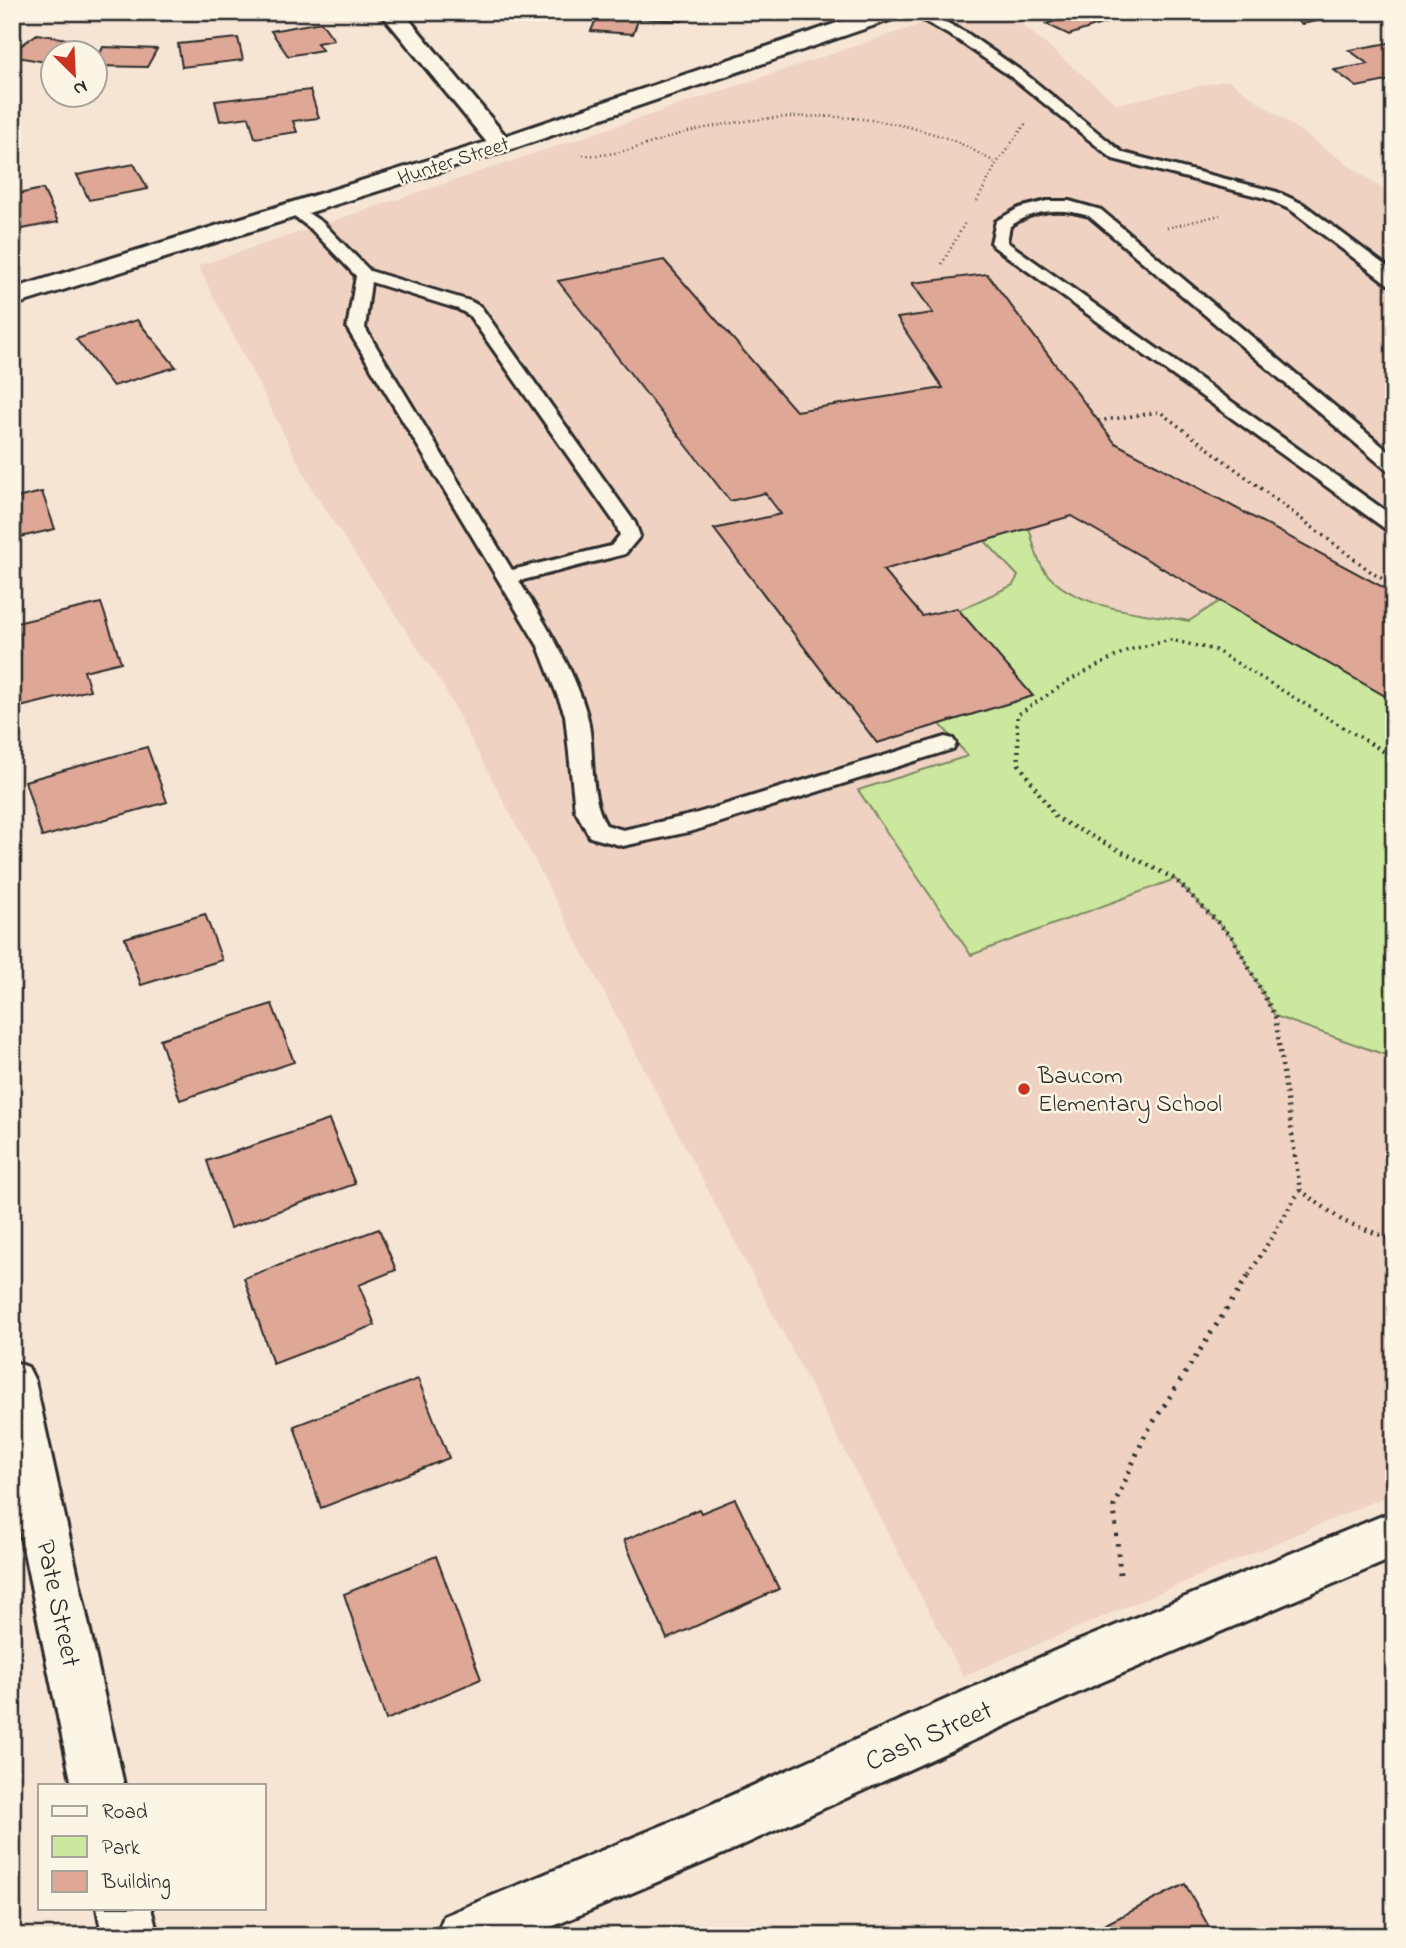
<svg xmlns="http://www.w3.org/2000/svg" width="1406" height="1948" viewBox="0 0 1406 1948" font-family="'Indie Flower',sans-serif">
<rect width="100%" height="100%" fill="#f6e5d5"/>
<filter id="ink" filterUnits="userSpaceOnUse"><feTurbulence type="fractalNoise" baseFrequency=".0143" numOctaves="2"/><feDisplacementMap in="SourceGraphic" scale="14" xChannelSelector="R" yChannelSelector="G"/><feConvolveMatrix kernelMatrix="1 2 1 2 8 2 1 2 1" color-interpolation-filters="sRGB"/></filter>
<g filter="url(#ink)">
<path fill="#efd2c2" d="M 957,12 L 1007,12 L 1117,104 L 1228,80 L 1394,197 L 1394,1493 L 963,1676 L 443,686 L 313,491 L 198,266 Z"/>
<path fill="#cce89e" stroke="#7c8a64" stroke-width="2" d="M 1029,528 C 1033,540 1035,554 1041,565 C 1065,609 1144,613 1189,621 L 1220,601 L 1394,701 L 1394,1058 L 1275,1016 L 1233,938 L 1175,879 L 971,955 L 858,790 L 968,756 L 940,724 L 1032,696 L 959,610 L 1013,585 L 1018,576 L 985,541 Z"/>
<g fill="#dea796" stroke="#2b2b2b" stroke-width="2">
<path d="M 599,12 L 685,12 L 682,21 L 639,18 L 633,34 L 591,31 Z"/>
<path d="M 1063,12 L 1132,12 L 1134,13 L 1069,35 L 1046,24 L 1070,16 Z"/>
<path d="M 1283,12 L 1336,12 L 1342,16 L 1302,24 Z"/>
<path d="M 321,22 L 334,40 L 317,43 L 322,50 L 288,56 L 271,31 Z"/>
<path d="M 37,34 L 73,40 L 57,52 L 52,52 L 52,56 L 45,62 L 12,56 L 12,52 Z"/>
<path d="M 238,38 L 243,60 L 182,67 L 178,44 Z"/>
<path d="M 1388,43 L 1394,47 L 1394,83 L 1391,80 L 1357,87 L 1334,70 L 1368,64 L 1349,50 Z"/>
<path d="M 103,47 L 157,49 L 147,67 L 94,66 Z"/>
<path d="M 310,90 L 319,118 L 293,121 L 297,132 L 255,138 L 249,117 L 220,121 L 215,101 Z"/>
<path d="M 134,164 L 148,189 L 89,200 L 77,175 Z"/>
<path d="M 43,189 L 58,222 L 12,231 L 12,195 Z"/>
<path d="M 664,260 L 796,411 L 943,388 L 897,318 L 933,313 L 912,283 L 987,274 L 1115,443 L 1394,593 L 1394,701 L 1071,516 L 883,570 L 922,616 L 957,608 L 1033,696 L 877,743 L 714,529 L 781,514 L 765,493 L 730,501 L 558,281 Z"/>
<path d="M 137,320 L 176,367 L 113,386 L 76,339 Z"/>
<path d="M 42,492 L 55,529 L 12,539 L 12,499 Z"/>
<path d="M 101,603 L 121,662 L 84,671 L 90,690 L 12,709 L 12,624 Z"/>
<path d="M 147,747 L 167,802 L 42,837 L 25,781 Z"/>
<path d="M 205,914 L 222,960 L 141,985 L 125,938 Z"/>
<path d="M 272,1004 L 294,1062 L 180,1100 L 160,1039 Z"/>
<path d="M 329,1120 L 355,1184 L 230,1228 L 207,1161 Z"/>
<path d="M 379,1229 L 396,1270 L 359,1285 L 375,1325 L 273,1364 L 244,1278 Z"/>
<path d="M 418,1379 L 449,1458 L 321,1508 L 294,1426 Z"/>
<path d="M 735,1499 L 779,1589 L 667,1639 L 624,1540 L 699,1509 L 701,1513 Z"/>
<path d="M 436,1556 L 481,1679 L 386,1720 L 344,1594 Z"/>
<path d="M 1185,1884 L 1214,1936 L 1082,1936 Z"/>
</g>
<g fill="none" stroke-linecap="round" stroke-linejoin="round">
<g stroke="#2b2b2b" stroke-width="6">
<g id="service">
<path d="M 909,12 L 927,12 L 968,34 L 1024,73 L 1123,153 L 1277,192 L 1303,204 L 1394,272 L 1394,285 L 1388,284 L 1291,210 L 1265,198 L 1113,159 L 1014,79 L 958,40 Z"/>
<path d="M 1047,201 L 1069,201 L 1101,210 L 1394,456 L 1394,472 L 1387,470 L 1089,216 C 1059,207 1036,209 1010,226 L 1007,242 L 1394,517 L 1394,532 L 1387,530 L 993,246 L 991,243 L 996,221 L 1019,208 Z"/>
<path d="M 296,205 L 323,223 L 370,271 L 470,301 L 481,307 L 635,523 L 640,536 L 625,554 L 519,581 C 544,622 574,668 587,715 C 596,751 587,792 606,825 L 623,830 L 691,815 L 945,737 L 953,739 L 956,744 L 953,749 L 693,831 L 623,846 L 590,837 L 575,810 L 565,715 L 538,646 L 347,328 L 356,276 L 311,229 L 290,213 L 288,210 L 290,207 ZM 371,282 L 458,309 L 469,315 L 615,523 L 620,535 L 611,546 L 512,570 L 365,328 Z"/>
</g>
</g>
<g stroke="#2b2b2b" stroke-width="6">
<g id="minor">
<path d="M 380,12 L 403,12 L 509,140 L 513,145 L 509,150 L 493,150 Z"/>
<path d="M 12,1361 L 28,1367 L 35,1381 L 124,1785 L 72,1785 L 12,1494 Z"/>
<path d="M 1394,1511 L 1394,1558 L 1095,1685 L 723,1854 L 530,1936 L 436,1936 L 444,1916 L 685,1816 L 1059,1649 Z"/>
<path d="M 97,1908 L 151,1908 L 158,1936 L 102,1936 Z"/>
</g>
</g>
<g stroke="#2b2b2b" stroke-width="6">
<path id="tertiary" d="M 869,12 L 902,12 L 899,17 L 509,150 L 12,306 L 12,289 L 493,140 Z"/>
</g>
<g stroke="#2b2b2b" stroke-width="2.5" stroke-dasharray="1 3.5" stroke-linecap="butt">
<path d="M 583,155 C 620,158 657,139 692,131 C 778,111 871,109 954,141 C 969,147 983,156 997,163"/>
<path d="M 977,201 L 997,163 L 1026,123"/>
<path d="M 1167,228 L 1220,215"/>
<path d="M 942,264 L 966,221"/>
</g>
<g stroke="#2b2b2b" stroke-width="3.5" stroke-dasharray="2 4.5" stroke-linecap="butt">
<path d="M 1098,421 L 1160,412 L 1374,574 L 1394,585"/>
<path d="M 1018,745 L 1017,715 L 1070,680 L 1128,650 L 1171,640 L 1215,650 L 1373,745"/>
</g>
<g stroke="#2b2b2b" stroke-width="4.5" stroke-dasharray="2 5" stroke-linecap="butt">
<path d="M 1018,743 L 1019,764 L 1056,818 L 1175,879 L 1233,938 L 1275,1016 L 1300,1190 L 1249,1275"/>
<path d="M 1370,743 L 1388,754 L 1394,754"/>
<path d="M 1300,1190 L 1343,1221 L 1394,1240"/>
</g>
<path stroke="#2b2b2b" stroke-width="5" stroke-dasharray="2.5 7" stroke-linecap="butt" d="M 1120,1574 L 1114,1506 L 1145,1435 L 1250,1273"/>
<use href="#service" fill="#fcf5e5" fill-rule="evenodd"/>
<use href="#minor" fill="#fcf5e5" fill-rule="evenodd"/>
<use href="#tertiary" fill="#fcf5e5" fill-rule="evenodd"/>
</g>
</g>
<circle fill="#c8321e" stroke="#fcf5e5" stroke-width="2.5" cx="1024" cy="1089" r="7"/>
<g text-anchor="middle" stroke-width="5" stroke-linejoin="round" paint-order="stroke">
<g font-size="21" fill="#2b2b2b" stroke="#fcf5e5">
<text transform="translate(453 160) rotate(-18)" y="7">Hunter Street</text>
</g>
<g font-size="24" fill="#2b2b2b" stroke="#fcf5e5" text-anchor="start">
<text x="1038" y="1083">Baucom<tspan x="1038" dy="28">Elementary School</tspan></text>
</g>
<g font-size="28" fill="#2b2b2b" stroke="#fcf5e5">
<text transform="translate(60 1603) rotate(78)" y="10">Pate Street</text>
<text transform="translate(928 1734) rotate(-24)" y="10">Cash Street</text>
</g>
</g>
<rect width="1406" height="1948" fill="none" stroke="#fcf5e5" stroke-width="42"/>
<rect x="21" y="21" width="1364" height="1906" fill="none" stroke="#2b2b2b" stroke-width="2.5" filter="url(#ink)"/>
<rect x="38" y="1784" width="228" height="126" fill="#fcf5e5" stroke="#a8a49b" stroke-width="2"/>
<rect x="52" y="1806" width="35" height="10" fill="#fcf5e5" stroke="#a8a49b" stroke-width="2"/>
<text x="102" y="1818" font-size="21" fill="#2b2b2b">Road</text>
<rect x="52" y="1836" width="35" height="21" fill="#cce89e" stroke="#a8a49b" stroke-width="2"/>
<text x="102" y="1854" font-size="21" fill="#2b2b2b">Park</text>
<rect x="52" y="1871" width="35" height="21" fill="#dea796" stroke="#a8a49b" stroke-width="2"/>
<text x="102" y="1888" font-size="21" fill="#2b2b2b">Building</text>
<g transform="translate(74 74) rotate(156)"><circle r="33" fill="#fcf5e5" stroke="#a8a49b" stroke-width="2"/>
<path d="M0-5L12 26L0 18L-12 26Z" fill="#c8321e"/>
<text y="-10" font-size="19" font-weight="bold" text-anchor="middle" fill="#2b2b2b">N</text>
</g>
</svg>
